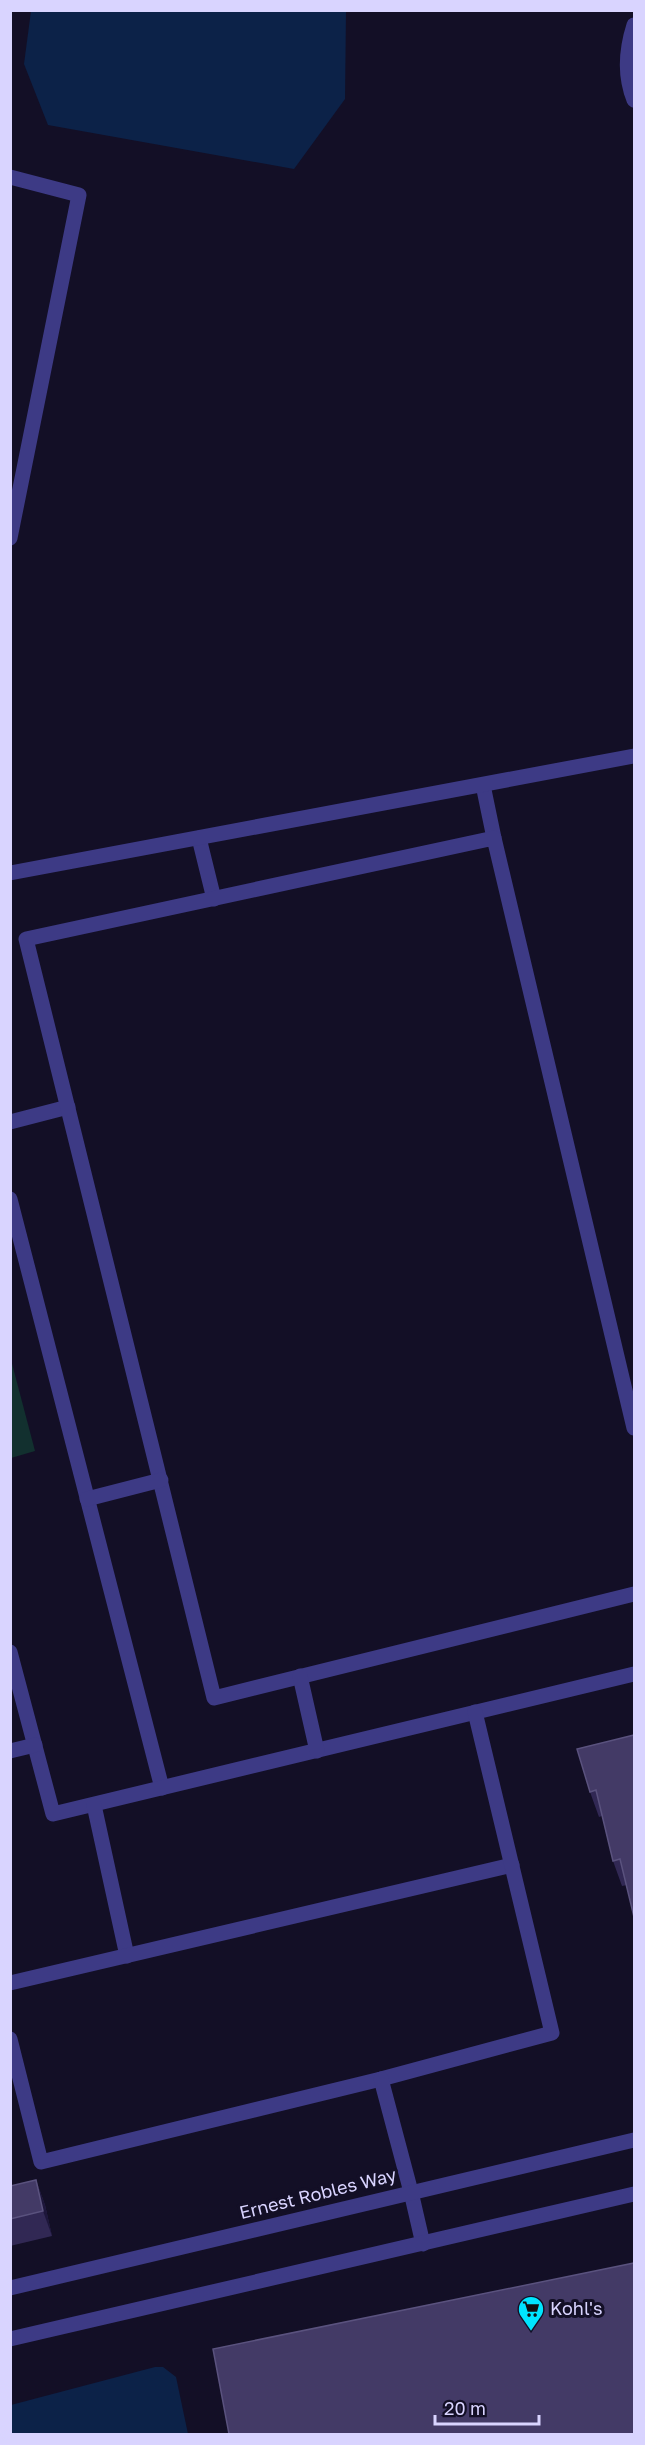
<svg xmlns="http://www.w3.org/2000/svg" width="645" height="2445" viewBox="0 0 645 2445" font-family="'Golos Text',sans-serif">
<rect width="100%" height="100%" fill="#130f26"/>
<path fill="#12302f" d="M 10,1356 L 35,1451 L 11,1458 L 10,1458 Z"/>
<g fill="#0c2248">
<path d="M 31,11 L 346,11 L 345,99 L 294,169 L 48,125 L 24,64 Z"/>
<path d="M 155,2367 L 163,2367 L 176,2377 L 188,2434 L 11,2434 L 11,2405 Z"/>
</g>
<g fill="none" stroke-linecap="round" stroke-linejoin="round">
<g stroke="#3d3a85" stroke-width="15">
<path d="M 10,177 L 79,195 L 10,538"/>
<path d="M 483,785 L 494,838"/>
<path d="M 199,838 L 214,899"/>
<path d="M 10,873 L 634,756"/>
<path d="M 10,1122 L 68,1107"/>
<path d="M 10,1199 L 162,1788"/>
<path d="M 634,1428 L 494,838 L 26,939 L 214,1698 L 634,1594"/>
<path d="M 87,1499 L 161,1480"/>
<path d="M 10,1652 L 53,1814 L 634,1674"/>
<path d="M 300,1676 L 317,1751"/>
<path d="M 10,1751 L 35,1745"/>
<path d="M 94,1805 L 127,1956"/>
<path d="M 10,1983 L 512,1865"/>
<path d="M 10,2039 L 41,2162 L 381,2079 L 552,2033 L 475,1712"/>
<path d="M 381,2079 L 411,2192"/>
</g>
<g stroke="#3d3a85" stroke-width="15">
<path d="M 634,25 C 626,50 624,75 634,100"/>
<path d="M 411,2192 L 423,2244"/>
<path d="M 10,2288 L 634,2140"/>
<path d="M 10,2339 L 634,2194"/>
</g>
</g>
<g fill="#312854">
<path d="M 634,1735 L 627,1885 L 622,1886 L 613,1861 L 602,1816 L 599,1817 L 590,1792 Z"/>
<path d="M 36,2180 L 45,2205 L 52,2236 L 10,2246 L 10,2186 Z"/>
</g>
<path fill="#1d163a" d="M 36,2180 L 45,2205 L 52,2236 L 43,2211 Z"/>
<g fill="#433a66" stroke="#5a527e" stroke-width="1.5">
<path d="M 634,1735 L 634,1917 L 620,1859 L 613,1861 L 596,1790 L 590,1792 L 577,1749 Z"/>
<path d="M 36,2180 L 43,2211 L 10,2219 L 10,2186 Z"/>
<path d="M 634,2263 L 634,2434 L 229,2434 L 213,2349 Z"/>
</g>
<defs>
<g id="supermarket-pin" transform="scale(1.35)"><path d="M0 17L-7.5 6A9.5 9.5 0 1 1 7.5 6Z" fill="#00e5ff" stroke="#130f26"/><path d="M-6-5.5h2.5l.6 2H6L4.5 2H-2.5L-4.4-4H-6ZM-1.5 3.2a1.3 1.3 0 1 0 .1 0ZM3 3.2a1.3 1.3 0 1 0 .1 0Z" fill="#111"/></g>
</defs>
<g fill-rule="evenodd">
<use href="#supermarket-pin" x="531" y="2309"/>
</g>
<g text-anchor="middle" stroke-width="6" stroke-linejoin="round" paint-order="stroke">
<g font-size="18" fill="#d9d4ff" stroke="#130f26">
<text transform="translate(318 2194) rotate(-14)" y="6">Ernest Robles Way</text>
</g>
<g font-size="18" fill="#d9d4ff" stroke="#130f26" text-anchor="start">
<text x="550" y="2315">Kohl's</text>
</g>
</g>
<rect width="645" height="2445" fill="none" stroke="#d9d4ff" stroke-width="24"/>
<path d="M435 2415v9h104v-9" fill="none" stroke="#d9d4ff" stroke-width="3"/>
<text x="444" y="2415" font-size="18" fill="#d9d4ff" stroke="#130f26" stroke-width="4.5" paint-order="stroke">20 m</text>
</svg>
